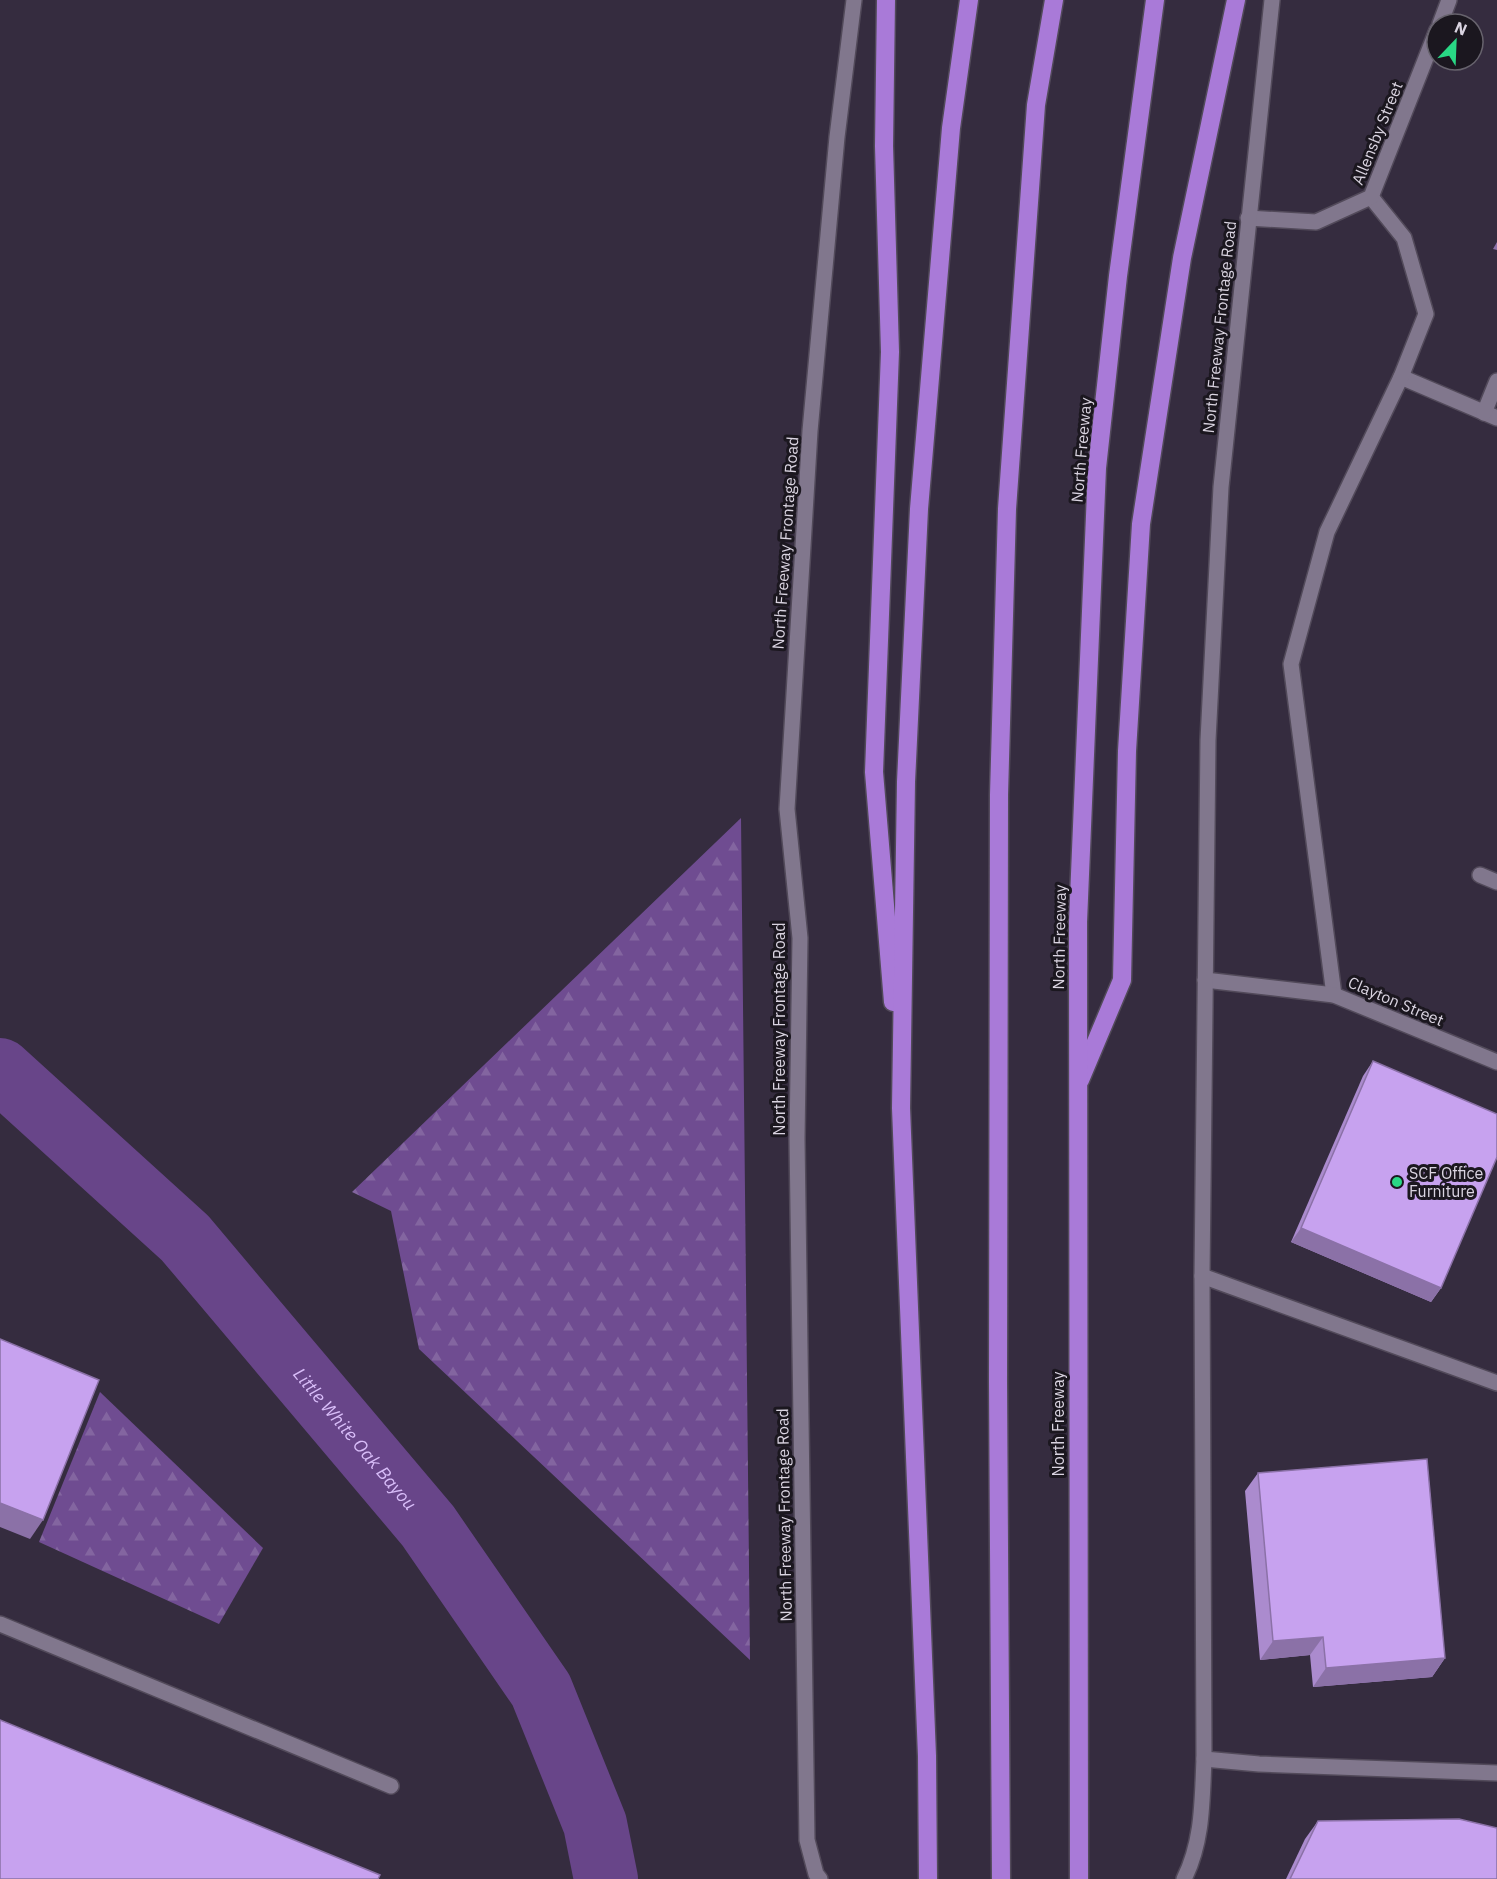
<svg xmlns="http://www.w3.org/2000/svg" width="1497" height="1879" viewBox="0 0 1497 1879" font-family="'IBM Plex Sans',sans-serif">
<defs>
<pattern id="forest-firs" width="22" height="20" patternUnits="userSpaceOnUse" patternTransform="scale(1.5)"><rect width="22" height="20" fill="#6f4c91"/><path d="M5 1l3.5 6h-7zM16 11l3.5 6h-7z" fill="#8365a0"/></pattern>
</defs>
<rect width="100%" height="100%" fill="#352c3f"/>
<g fill="url(#forest-firs)">
<path d="M 741,818 L 750,1660 L 419,1349 L 391,1211 L 352,1192 Z"/>
<path d="M 100,1392 L 263,1548 L 219,1624 L 39,1542 Z"/>
</g>
<g fill="none" stroke-linecap="round" stroke-linejoin="round">
<path stroke="#684589" stroke-width="64" id="s1" d="M 0,1070 L 185,1238 L 428,1526 L 541,1690 L 595,1824 L 606,1879"/>
<g stroke="#524a5a" stroke-width="18">
<g id="lane">
<path d="M 1401,377 L 1497,418"/>
<path d="M 1484,413 L 1497,381"/>
<path d="M 1480,875 L 1497,882"/>
<path d="M 1334,995 L 1291,664 L 1327,532 L 1401,377 L 1426,314 L 1404,238 L 1371,197"/>
<path d="M 1202,1276 L 1497,1383"/>
<path d="M 0,1624 L 391,1786"/>
<path d="M 1204,1759 L 1259,1764 L 1497,1773"/>
</g>
</g>
<g stroke="#524a5a" stroke-width="18">
<g id="street">
<path d="M 1440,24 L 1449,0"/>
<path d="M 1248,218 L 1316,222 L 1371,197 L 1437,30"/>
<path d="M 1205,980 L 1334,995 L 1497,1062"/>
</g>
</g>
<g stroke="#524a5a" stroke-width="18">
<g id="secondary">
<path d="M 820,1879 L 816,1874 L 807,1840 L 797,1139 L 800,938 L 787,809 L 810,431 L 837,137 L 854,0"/>
<path d="M 1184,1879 C 1203,1841 1202,1801 1204,1759 L 1202,1276 L 1208,740 L 1221,487 L 1272,0"/>
</g>
</g>
<g stroke="#524a5a" stroke-width="21">
<g id="highway">
<path d="M 886,0 L 884,146 L 890,352 L 874,772 L 893,1002"/>
<path d="M 1080,1080 L 1122,980 L 1127,751 L 1141,524 L 1182,258 L 1236,0"/>
<path d="M 928,1879 L 927,1756 L 901,1108 L 906,782 L 919,509 L 951,128 L 969,0"/>
<path d="M 1001,1879 L 998,1382 L 999,795 L 1007,509 L 1036,105 L 1054,0"/>
<path d="M 1079,1879 L 1078,922 L 1097,468 L 1118,276 L 1155,0"/>
</g>
</g>
<use href="#lane" stroke="#81778d" stroke-width="15"/>
<use href="#street" stroke="#81778d" stroke-width="15"/>
<use href="#secondary" stroke="#81778d" stroke-width="15"/>
<use href="#highway" stroke="#a97ad8" stroke-width="18"/>
</g>
<g fill="#ab8bce">
<path d="M 1373,1061 L 1441,1288 L 1431,1302 L 1291,1242 L 1363,1076 Z"/>
<path d="M 1258,1473 L 1445,1658 L 1432,1677 L 1313,1687 L 1310,1655 L 1260,1660 L 1245,1491 Z"/>
<path d="M 1318,1821 L 1497,1879 L 1286,1879 L 1305,1839 Z"/>
</g>
<g fill="#8b71a7">
<path d="M 1497,242 L 1497,250 L 1493,249 Z"/>
<path d="M 1301,1228 L 1441,1288 L 1431,1302 L 1291,1242 Z"/>
<path d="M 0,1503 L 43,1520 L 30,1539 L 0,1527 Z"/>
<path d="M 1323,1637 L 1310,1655 L 1260,1660 L 1273,1641 Z"/>
<path d="M 1445,1658 L 1432,1677 L 1313,1687 L 1326,1668 Z"/>
</g>
<g fill="#c7a2ef" stroke="#8b71a7" stroke-width="1.5">
<path d="M 1373,1061 L 1497,1114 L 1497,1157 L 1441,1288 L 1301,1228 Z"/>
<path d="M 0,1339 L 99,1380 L 43,1520 L 0,1503 Z"/>
<path d="M 1427,1459 L 1445,1658 L 1326,1668 L 1323,1637 L 1273,1641 L 1258,1473 Z"/>
<path d="M 0,1720 L 380,1875 L 378,1879 L 0,1879 Z"/>
<path d="M 1459,1819 L 1497,1828 L 1497,1879 L 1290,1879 L 1318,1821 Z"/>
</g>
<circle fill="#29d885" stroke="#1b171f" stroke-width="2" cx="1397" cy="1182" r="6"/>
<g text-anchor="middle" stroke-width="6" stroke-linejoin="round" paint-order="stroke">
<g font-size="16" fill="#dad4e1" stroke="#1b171f">
<text transform="translate(1377 133) rotate(-68)" y="6">Allensby Street</text>
<text transform="translate(1219 327) rotate(-84)" y="6">North Freeway Frontage Road</text>
<text transform="translate(1081 450) rotate(-85)" y="6">North Freeway</text>
<text transform="translate(785 543) rotate(-86)" y="6">North Freeway Frontage Road</text>
<text transform="translate(1059 937) rotate(-89)" y="6">North Freeway</text>
<text transform="translate(1396 1001) rotate(23)" y="6">Clayton Street</text>
<text transform="translate(779 1029) rotate(-90)" y="6">North Freeway Frontage Road</text>
<text transform="translate(1058 1424) rotate(-90)" y="6">North Freeway</text>
<text transform="translate(784 1515) rotate(-91)" y="6">North Freeway Frontage Road</text>
</g>
<g font-size="16" fill="#dad4e1" stroke="#1b171f" text-anchor="start">
<text x="1409" y="1179">SCF Office<tspan x="1409" dy="18">Furniture</tspan></text>
</g>
<g font-size="18" font-style="italic" fill="#d8bdf8" stroke="#1b171f">
<text dy="6" stroke="none"><textPath href="#s1" startOffset="513">Little White Oak Bayou</textPath></text>
</g>
</g>
<g transform="translate(1455 42) rotate(23)"><circle r="28" fill="#1b171f" stroke="#67636d" stroke-width="1.5"/>
<path d="M0-4.5L10 22L0 15L-10 22Z" fill="#29d885"/>
<text y="-9" font-size="16" font-weight="bold" text-anchor="middle" fill="#dad4e1">N</text>
</g>
</svg>
